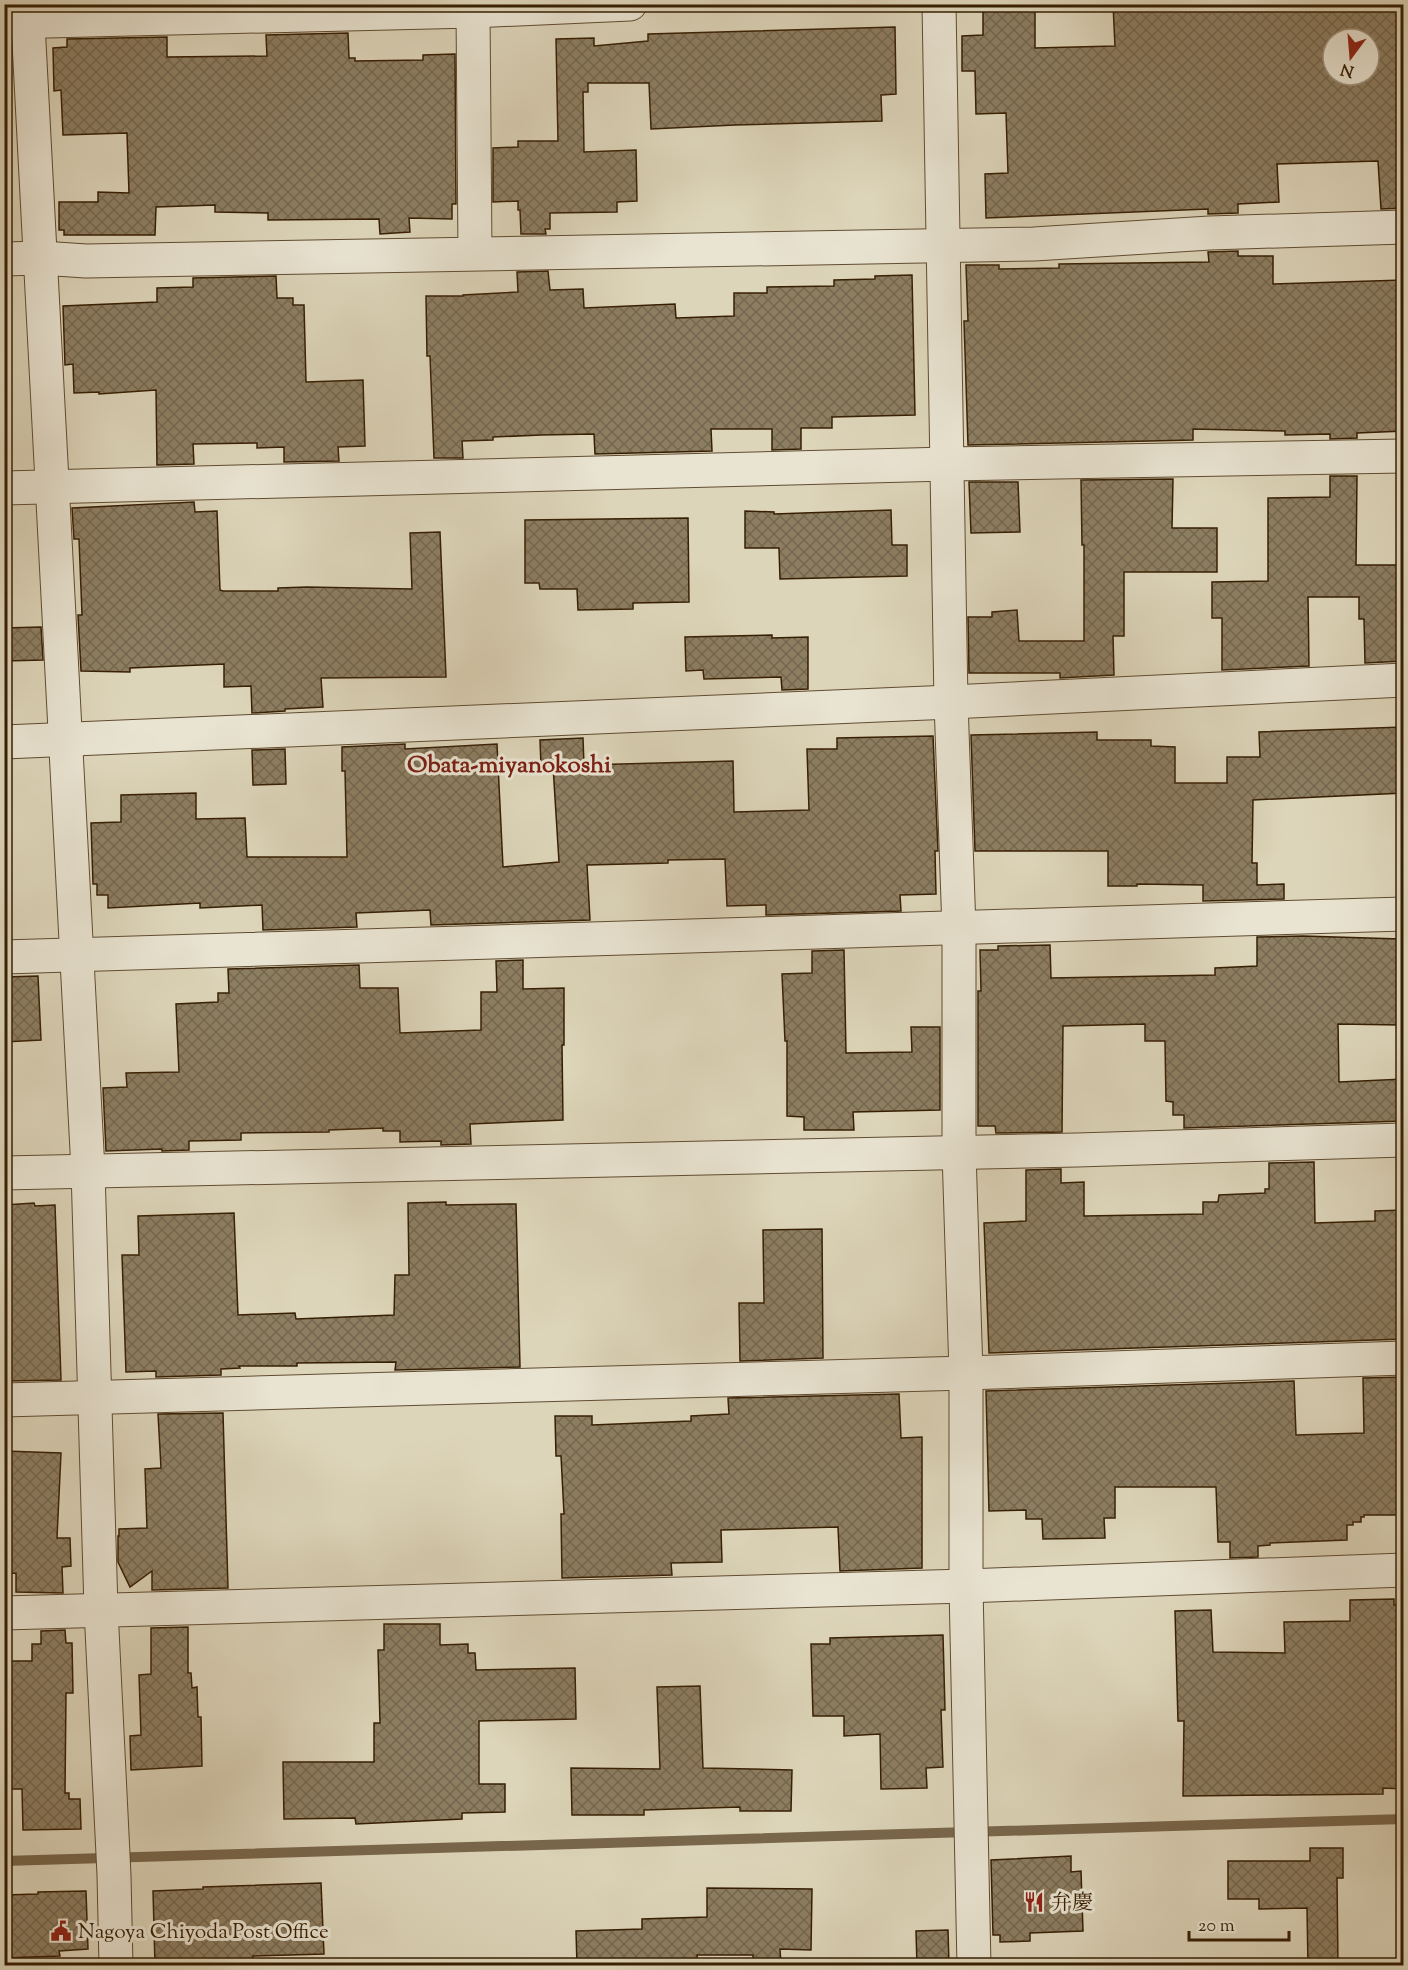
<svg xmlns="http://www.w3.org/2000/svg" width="1408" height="1970" viewBox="0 0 1408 1970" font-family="'Sorts Mill Goudy','Noto Serif JP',serif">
<defs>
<pattern id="building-cross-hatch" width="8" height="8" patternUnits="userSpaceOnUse" patternTransform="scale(1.5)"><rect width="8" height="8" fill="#8d7e62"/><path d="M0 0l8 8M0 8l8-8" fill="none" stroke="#74674f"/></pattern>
</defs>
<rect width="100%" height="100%" fill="#ddd5ba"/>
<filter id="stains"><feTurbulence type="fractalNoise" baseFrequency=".00333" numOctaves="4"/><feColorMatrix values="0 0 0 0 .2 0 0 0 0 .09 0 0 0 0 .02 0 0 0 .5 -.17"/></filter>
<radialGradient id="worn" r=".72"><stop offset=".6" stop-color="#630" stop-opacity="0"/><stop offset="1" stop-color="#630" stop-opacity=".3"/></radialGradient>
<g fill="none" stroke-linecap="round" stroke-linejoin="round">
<path stroke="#79674c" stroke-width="10" d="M 4,1861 L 1404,1819"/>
</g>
<g fill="url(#building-cross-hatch)" stroke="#371f03" stroke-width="1.5" fill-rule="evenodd">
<path d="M 983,4 L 1035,4 L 1035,48 L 1115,46 L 1113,4 L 1404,4 L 1404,208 L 1381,209 L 1378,161 L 1277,164 L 1279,202 L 1238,204 L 1238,213 L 1208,214 L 1208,209 L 986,218 L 985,174 L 1008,173 L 1006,113 L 976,114 L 975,71 L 962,71 L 962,36 L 983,35 ZM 1333,39 L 1369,39 L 1369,75 L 1333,75 Z"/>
<path d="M 895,27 L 896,94 L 881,95 L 882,121 L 735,125 L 651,129 L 649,83 L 588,83 L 588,92 L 583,92 L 584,152 L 636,150 L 637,201 L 617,202 L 617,212 L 550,213 L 550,229 L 545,229 L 546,234 L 521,234 L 520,210 L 518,210 L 518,201 L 493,202 L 493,148 L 518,147 L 518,141 L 558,141 L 556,39 L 594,38 L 594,46 L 648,41 L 648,34 Z"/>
<path d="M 348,33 L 349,58 L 355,58 L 355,61 L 423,60 L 423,55 L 455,54 L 456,204 L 452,204 L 452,219 L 409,218 L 410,232 L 380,234 L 379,219 L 268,220 L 268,213 L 215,212 L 215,205 L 156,207 L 155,235 L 64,235 L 64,230 L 59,230 L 59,202 L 98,202 L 98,192 L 129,193 L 127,133 L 63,135 L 61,90 L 54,91 L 53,48 L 67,47 L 67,39 L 167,37 L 167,57 L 267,56 L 266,35 Z"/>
<path d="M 1238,251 L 1238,256 L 1273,256 L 1273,284 L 1404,280 L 1404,431 L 1357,433 L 1357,438 L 1330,439 L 1330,434 L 1285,435 L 1285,431 L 1193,429 L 1193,440 L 968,445 L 964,321 L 968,321 L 966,265 L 999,265 L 999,269 L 1059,268 L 1059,264 L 1209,262 L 1208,252 Z"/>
<path d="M 548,271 L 550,290 L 583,289 L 584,308 L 675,304 L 676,318 L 734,316 L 734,293 L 767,293 L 767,287 L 834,286 L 834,280 L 875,279 L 875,276 L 912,275 L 915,415 L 832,417 L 832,428 L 801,428 L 801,449 L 772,450 L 772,429 L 711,429 L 712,451 L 595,454 L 594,434 L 541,435 L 493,437 L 493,440 L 462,441 L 463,458 L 434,458 L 430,356 L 427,356 L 426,296 L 463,296 L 463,295 L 518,292 L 517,272 Z"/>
<path d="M 276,276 L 277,298 L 293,298 L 293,305 L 304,305 L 306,382 L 363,380 L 365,446 L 338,447 L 339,461 L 284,462 L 284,447 L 257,448 L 257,443 L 193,444 L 194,464 L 157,465 L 156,390 L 99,394 L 99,392 L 74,393 L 73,364 L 65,365 L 63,306 L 157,302 L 157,288 L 193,287 L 193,278 Z"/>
<path d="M 1330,476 L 1357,476 L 1356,565 L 1404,565 L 1404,661 L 1365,663 L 1364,619 L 1359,619 L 1359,597 L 1308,597 L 1309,666 L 1222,670 L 1222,618 L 1212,618 L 1212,582 L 1268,581 L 1268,498 L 1330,497 Z"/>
<path d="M 1173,479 L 1172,528 L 1217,528 L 1217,572 L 1124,572 L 1124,636 L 1113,636 L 1114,675 L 1060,678 L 1060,673 L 969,673 L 968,617 L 992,617 L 992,612 L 1017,610 L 1019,641 L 1084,641 L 1084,545 L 1082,545 L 1081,480 Z"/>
<path d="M 969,482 L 1018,482 L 1020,532 L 971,533 Z"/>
<path d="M 194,502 L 195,512 L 217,511 L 220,590 L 223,591 L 278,591 L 278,588 L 307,587 L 412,589 L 410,533 L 440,532 L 446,677 L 321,678 L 323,707 L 285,709 L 285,711 L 252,713 L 251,686 L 224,687 L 224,664 L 130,668 L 130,672 L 81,671 L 78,615 L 82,615 L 79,539 L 74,539 L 72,508 Z"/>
<path d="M 891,510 L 892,545 L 907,545 L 907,576 L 780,579 L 779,548 L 745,548 L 745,511 L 774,512 L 774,514 Z"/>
<path d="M 688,518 L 689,602 L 633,603 L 633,609 L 578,610 L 577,589 L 540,589 L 539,583 L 525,583 L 525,520 Z"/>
<path d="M 41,627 L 43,660 L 4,661 L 4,628 Z"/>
<path d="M 772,635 L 772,638 L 808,637 L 808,689 L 782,690 L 781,677 L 704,679 L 703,670 L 686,671 L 685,637 Z"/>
<path d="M 1404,727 L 1404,793 L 1253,800 L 1252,863 L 1257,863 L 1257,885 L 1284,884 L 1284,899 L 1203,901 L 1203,885 L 1137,884 L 1137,886 L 1108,886 L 1108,851 L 975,851 L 971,735 L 1097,732 L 1097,740 L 1151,740 L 1151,746 L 1175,747 L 1175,783 L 1227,783 L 1227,757 L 1260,757 L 1259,732 Z"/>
<path d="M 933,736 L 938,851 L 935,851 L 936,894 L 900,895 L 901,911 L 766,915 L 766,905 L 727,906 L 725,859 L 668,860 L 668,863 L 587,865 L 590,920 L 431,925 L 430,910 L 356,913 L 357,927 L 263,930 L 262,905 L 200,908 L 200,903 L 108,908 L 108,895 L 97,895 L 97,884 L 93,884 L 91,823 L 121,822 L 121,795 L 196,793 L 196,819 L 245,818 L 247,857 L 347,857 L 345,771 L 342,771 L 342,747 L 405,744 L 405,749 L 497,744 L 503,867 L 559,862 L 553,766 L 541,766 L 540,740 L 583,738 L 584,765 L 733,761 L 734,812 L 809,810 L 807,749 L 837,749 L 837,738 Z"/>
<path d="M 285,749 L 286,784 L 253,785 L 252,750 Z"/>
<path d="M 1303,936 L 1400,939 L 1401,1025 L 1338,1024 L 1339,1082 L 1404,1079 L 1404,1121 L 1184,1128 L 1184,1115 L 1173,1115 L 1173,1102 L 1166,1101 L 1165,1041 L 1145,1041 L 1145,1024 L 1063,1026 L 1062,1132 L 996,1133 L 995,1126 L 978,1126 L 978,991 L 981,991 L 980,950 L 998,950 L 998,946 L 1050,945 L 1051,978 L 1215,975 L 1215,968 L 1257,966 L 1257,937 Z"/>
<path d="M 844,950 L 846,1053 L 912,1052 L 911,1027 L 940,1027 L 940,1110 L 853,1112 L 854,1130 L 804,1130 L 804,1117 L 787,1116 L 787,1041 L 785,1041 L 782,974 L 812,973 L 812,951 Z"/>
<path d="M 523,960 L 523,989 L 564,988 L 564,1045 L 562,1045 L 563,1120 L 470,1124 L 471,1144 L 441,1145 L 441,1141 L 400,1142 L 400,1131 L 383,1131 L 383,1128 L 329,1130 L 329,1132 L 241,1133 L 241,1140 L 189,1141 L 189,1150 L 162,1151 L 162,1149 L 106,1151 L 103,1088 L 127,1087 L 126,1073 L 179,1072 L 176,1004 L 218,1002 L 218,993 L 229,993 L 228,969 L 359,965 L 360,988 L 398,988 L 400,1033 L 481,1030 L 481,992 L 497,992 L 496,961 Z"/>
<path d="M 38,976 L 41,1040 L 4,1042 L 4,977 Z"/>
<path d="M 1314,1162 L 1315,1223 L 1375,1221 L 1375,1211 L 1404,1210 L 1404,1339 L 989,1353 L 984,1223 L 1026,1221 L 1026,1170 L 1061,1169 L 1061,1183 L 1084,1182 L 1084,1216 L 1203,1214 L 1203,1202 L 1218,1202 L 1219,1195 L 1265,1193 L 1265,1189 L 1269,1189 L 1269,1163 Z"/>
<path d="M 446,1202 L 446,1205 L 516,1204 L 520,1367 L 395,1370 L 396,1362 L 297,1363 L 297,1366 L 239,1366 L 240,1368 L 221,1369 L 221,1375 L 156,1377 L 156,1371 L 126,1372 L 122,1255 L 139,1255 L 138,1216 L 234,1213 L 238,1315 L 295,1313 L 296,1319 L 394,1315 L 395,1275 L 409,1275 L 408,1203 Z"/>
<path d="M 34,1203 L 35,1206 L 55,1205 L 61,1380 L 4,1381 L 5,1205 Z"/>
<path d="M 822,1229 L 823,1358 L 740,1361 L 739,1303 L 764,1303 L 763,1230 Z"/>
<path d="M 1404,1377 L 1404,1515 L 1364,1515 L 1364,1517 L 1361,1517 L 1361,1522 L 1353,1522 L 1353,1525 L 1347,1525 L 1347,1540 L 1270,1543 L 1270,1545 L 1258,1546 L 1258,1557 L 1230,1558 L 1230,1542 L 1218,1542 L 1216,1487 L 1115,1487 L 1115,1518 L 1104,1518 L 1105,1538 L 1043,1539 L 1042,1519 L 1026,1519 L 1026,1510 L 989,1511 L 986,1391 L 1294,1381 L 1296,1435 L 1364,1433 L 1363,1378 Z"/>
<path d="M 899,1394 L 901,1438 L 922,1437 L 922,1568 L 840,1571 L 838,1527 L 721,1530 L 722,1562 L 671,1563 L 672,1575 L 562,1578 L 561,1514 L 564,1514 L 561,1456 L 556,1456 L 555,1416 L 592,1416 L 592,1425 L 691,1421 L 691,1416 L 729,1414 L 728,1398 Z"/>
<path d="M 223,1413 L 228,1588 L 152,1590 L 152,1571 L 130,1587 L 118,1562 L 118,1536 L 119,1536 L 119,1529 L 147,1528 L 145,1469 L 161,1468 L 158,1414 Z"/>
<path d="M 4,1451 L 61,1453 L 57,1538 L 70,1538 L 71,1566 L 62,1567 L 63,1593 L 16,1592 L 16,1573 L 7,1574 Z"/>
<path d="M 1394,1599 L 1394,1605 L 1404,1604 L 1404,1789 L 1383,1788 L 1383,1794 L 1183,1796 L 1184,1721 L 1178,1721 L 1175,1611 L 1211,1610 L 1213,1652 L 1285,1653 L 1284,1622 L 1350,1621 L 1350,1600 Z"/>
<path d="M 384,1624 L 440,1624 L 440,1645 L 468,1644 L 468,1653 L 475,1653 L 476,1670 L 575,1668 L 576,1719 L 479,1721 L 479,1784 L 505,1784 L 505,1812 L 462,1813 L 462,1819 L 356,1824 L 355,1818 L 284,1819 L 283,1762 L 374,1762 L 374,1723 L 380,1723 L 378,1650 L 384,1650 Z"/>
<path d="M 188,1627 L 188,1673 L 191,1673 L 192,1688 L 197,1687 L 198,1717 L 201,1717 L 202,1766 L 131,1770 L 130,1736 L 141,1735 L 139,1675 L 151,1674 L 151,1628 Z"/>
<path d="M 65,1630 L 66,1643 L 72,1643 L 73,1693 L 66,1693 L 65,1793 L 69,1793 L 69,1799 L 80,1799 L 81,1829 L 23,1830 L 22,1789 L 9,1789 L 9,1776 L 8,1776 L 8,1694 L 4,1694 L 4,1661 L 32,1661 L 32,1644 L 41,1644 L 41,1631 Z"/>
<path d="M 943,1635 L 945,1710 L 941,1710 L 943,1767 L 926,1768 L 927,1788 L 881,1789 L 880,1734 L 844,1736 L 844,1716 L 813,1716 L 811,1644 L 830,1644 L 830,1638 Z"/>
<path d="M 700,1686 L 703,1768 L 792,1770 L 791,1811 L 740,1811 L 740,1807 L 644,1810 L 644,1815 L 572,1815 L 571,1768 L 660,1769 L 657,1687 Z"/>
<path d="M 1310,1848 L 1343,1848 L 1343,1878 L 1337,1878 L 1338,1965 L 1308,1965 L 1307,1908 L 1259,1909 L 1259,1899 L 1228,1899 L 1228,1861 L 1310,1861 Z"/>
<path d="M 1071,1856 L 1071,1872 L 1081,1871 L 1083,1931 L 1030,1933 L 1030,1941 L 1000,1942 L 1000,1935 L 993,1935 L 991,1860 Z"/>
<path d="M 321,1883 L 324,1954 L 253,1956 L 253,1965 L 155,1965 L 153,1891 L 203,1889 L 203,1887 Z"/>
<path d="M 707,1888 L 812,1889 L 811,1950 L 780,1949 L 781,1965 L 753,1965 L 753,1955 L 697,1955 L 698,1965 L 577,1965 L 576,1931 L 642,1929 L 642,1919 L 707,1917 Z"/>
<path d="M 86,1891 L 88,1949 L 59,1951 L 60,1956 L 4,1958 L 4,1895 L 38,1894 L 38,1892 Z"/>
<path d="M 948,1930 L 949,1965 L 917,1965 L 916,1931 Z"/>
</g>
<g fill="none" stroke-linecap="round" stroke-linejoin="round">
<g stroke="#604c31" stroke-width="35">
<g id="street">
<path d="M 27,4 L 88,1170 L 101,1609 L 114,1875 L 116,1966"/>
<path d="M 939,4 L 951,702 L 959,929 L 959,1152 L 966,1373 L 966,1586 L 974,1966"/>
<path d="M 473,11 L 475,253"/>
<path d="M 6,22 L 473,11 L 630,4"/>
<path d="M 4,259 L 41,258 L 86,261 L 1034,244 L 1210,233 L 1404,227"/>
<path d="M 4,488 L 948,464 L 1404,456"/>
<path d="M 4,742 L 951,702 L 1404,680"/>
<path d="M 4,957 L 1404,914"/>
<path d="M 4,1173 L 1077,1150 L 1404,1140"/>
<path d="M 4,1400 L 966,1373 L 1404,1358"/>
<path d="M 4,1613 L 966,1586 L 1404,1570"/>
</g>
</g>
<use href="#street" stroke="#e9e4d2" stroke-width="33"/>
</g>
<defs>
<g id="restaurant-bare" transform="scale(1.62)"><path d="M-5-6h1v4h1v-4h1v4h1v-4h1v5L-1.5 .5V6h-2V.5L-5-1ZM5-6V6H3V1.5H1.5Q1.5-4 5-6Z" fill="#8f2418" stroke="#e9e4d2" stroke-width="2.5" paint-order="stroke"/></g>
<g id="civic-bare" transform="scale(1.62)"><path d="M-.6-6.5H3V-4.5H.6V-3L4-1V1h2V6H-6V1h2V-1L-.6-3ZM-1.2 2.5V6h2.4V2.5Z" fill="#8f2418" stroke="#e9e4d2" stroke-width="2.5" paint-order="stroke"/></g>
</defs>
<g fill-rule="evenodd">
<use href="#restaurant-bare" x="1034" y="1902"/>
<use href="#civic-bare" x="61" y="1931"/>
</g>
<g text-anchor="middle" stroke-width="6" stroke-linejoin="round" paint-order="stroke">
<g font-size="21" fill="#371f03" stroke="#e9e4d2" text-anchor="start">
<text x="1051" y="1909">弁慶</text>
<text x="78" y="1938">Nagoya Chiyoda Post Office</text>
</g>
<g font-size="24" font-weight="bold" fill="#7a1f14" stroke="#e9e4d2">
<text x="509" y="772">Obata-miyanokoshi</text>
</g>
</g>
<rect width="1408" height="1970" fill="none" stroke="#ddd5ba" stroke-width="24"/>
<rect x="6" y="6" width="1396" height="1958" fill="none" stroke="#371f03" stroke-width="3"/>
<rect x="12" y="12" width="1384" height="1946" fill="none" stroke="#371f03" stroke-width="1.5"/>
<g transform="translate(1351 57) rotate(196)"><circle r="28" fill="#e9e4d2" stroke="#a2957f" stroke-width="1.5"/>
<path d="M0-4.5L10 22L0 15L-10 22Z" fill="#8f2418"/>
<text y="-9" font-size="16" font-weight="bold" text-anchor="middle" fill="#371f03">N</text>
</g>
<path d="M1189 1931v9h100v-9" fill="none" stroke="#371f03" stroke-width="3"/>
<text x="1198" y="1931" font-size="18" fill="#371f03" stroke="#e9e4d2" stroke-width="4.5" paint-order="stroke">20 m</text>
<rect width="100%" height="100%" filter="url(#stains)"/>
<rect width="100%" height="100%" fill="url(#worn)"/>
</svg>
